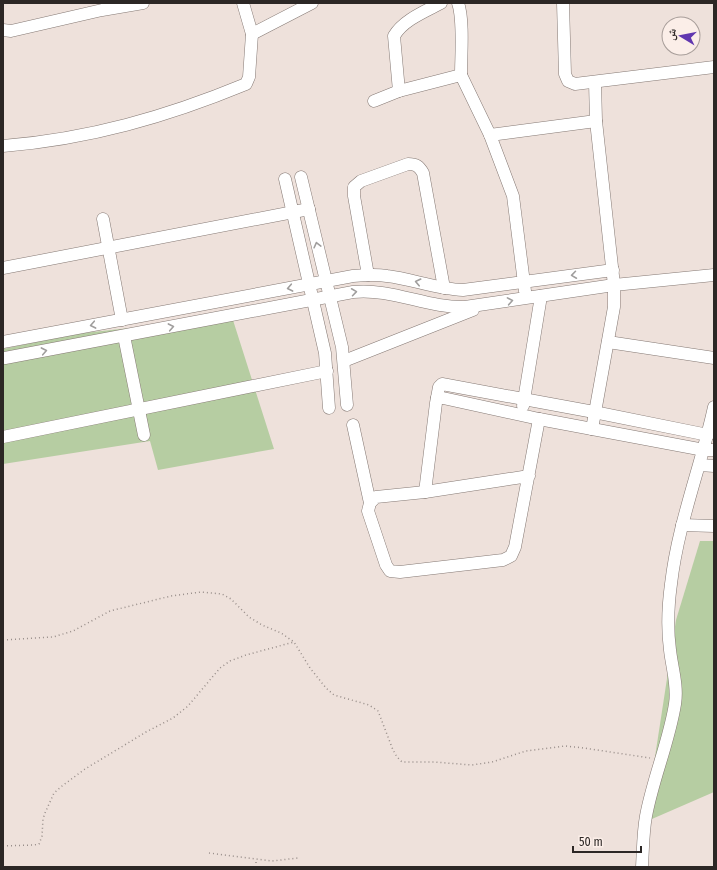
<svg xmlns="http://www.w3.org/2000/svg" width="717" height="870" viewBox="0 0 717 870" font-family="'Fira Sans Condensed','Noto Naskh Arabic',sans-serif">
<rect width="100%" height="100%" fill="#eee1db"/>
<g fill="#b6cda2">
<path d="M 232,317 L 274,449 L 158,470 L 150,441 L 3,464 L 3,349 L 74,334 Z"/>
<path d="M 700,541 L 714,541 L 714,792 L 645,822 L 676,620 Z"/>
</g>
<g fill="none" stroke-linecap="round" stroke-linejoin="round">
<g stroke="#857974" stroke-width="13">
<g id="minor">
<path d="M 458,3 C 464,20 461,56 461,75"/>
<path d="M 563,3 L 565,74 L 568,81 L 575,84 L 714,67"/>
<path d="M 3,30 L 11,31 L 102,10 L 143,3"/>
<path d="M 252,34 L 312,3"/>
<path d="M 399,91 L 394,36 C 403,20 426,11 441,3"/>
<path d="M 374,101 L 399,91 L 461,75 L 490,135 L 513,196 L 525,291"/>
<path d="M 490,135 L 596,121"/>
<path d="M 3,146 C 89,139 166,117 246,84 L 249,77 L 252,34 L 243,3"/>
<path d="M 301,177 L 342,347 L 347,405"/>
<path d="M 285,179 L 325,353 L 329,408"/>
<path d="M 103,219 L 122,320"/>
<path d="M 3,268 L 309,209"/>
<path d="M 368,275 L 354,196 L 354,187 L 361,181 L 408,164 C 416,164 419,166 423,173 L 444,288"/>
<path d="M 124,336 L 144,435"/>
<path d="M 3,342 L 353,276 C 364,275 375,274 387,276 C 412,279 437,289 463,290 L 613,270"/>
<path d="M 608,342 L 714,358"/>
<path d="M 5,358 L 353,292 C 392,288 427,308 465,307 L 614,285 L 714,275"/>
<path d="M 344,361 L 473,310"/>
<path d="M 437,398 L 443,398 L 539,419 L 704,450 L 714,450"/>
<path d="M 523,406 L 541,296"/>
<path d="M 353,425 L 370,503"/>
<path d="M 592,429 L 614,307 L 614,285 L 596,121 L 595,82"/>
<path d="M 3,437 L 327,371"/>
<path d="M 700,465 L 714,466"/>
<path d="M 529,476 L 425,492 L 376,497 L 370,503 L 368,511 L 386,565 L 390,571 L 400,572 L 503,560 L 511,556 L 515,547 L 539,419"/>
<path d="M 425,492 L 436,403 L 439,387 L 442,384 L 594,412 L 708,435"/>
<path d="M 682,525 L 714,526"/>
<path d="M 642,867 C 643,850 643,832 646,816 C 653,778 669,742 675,704 C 678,686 672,668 670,650 C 667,628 668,606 671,584 C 678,523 701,467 714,407"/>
</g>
</g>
<g stroke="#988e8a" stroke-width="1.5" stroke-dasharray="1 3" stroke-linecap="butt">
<path d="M 3,640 L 53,637 L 73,631 L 110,611 L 171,596 L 201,592 L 222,594 L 231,599 L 249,617 L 262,625 L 281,633 L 294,642 L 310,668 L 326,688 L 334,695 L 369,705 L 378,711 L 393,750 L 397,757 L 402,762 L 434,762 L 472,765 L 492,762 L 526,751 L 565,746 L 584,748 L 650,758"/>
<path d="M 3,846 L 34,845 L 39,844 L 42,836 L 43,819 L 45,813 L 54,793 L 62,786 L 85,769 L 123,746 L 146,732 L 173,718 L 188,706 L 220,668 L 230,661 L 246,655 L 294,642"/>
<path d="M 209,853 L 272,861 L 298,858"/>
<path d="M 256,867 L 256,859"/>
</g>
<use href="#minor" stroke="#fff" stroke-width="12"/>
</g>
<defs><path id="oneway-chevron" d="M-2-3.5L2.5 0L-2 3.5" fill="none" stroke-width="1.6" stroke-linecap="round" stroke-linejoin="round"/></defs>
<g stroke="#a09e9d">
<use href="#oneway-chevron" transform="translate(317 245) rotate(-104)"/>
<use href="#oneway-chevron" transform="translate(574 275) rotate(172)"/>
<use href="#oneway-chevron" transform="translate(418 282) rotate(-167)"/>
<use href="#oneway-chevron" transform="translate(290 288) rotate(169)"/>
<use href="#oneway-chevron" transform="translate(354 292) rotate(-8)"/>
<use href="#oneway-chevron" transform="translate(510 301) rotate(-10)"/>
<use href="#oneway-chevron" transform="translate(93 325) rotate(169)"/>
<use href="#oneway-chevron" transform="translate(171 327) rotate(-11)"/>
<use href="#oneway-chevron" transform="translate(44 351) rotate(-11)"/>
</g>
<rect width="717" height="870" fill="none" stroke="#2c2725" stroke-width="8"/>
<g transform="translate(681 36) rotate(280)"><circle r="19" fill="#fbeee8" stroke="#a89e9a"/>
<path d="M0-3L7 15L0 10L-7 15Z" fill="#6137af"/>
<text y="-6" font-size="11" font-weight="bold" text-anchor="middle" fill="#2c2725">ش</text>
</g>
<path d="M573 846v6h68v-6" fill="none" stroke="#2c2725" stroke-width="2"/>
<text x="579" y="846" font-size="12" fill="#2c2725" stroke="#fbeee8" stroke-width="3" paint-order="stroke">50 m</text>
</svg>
